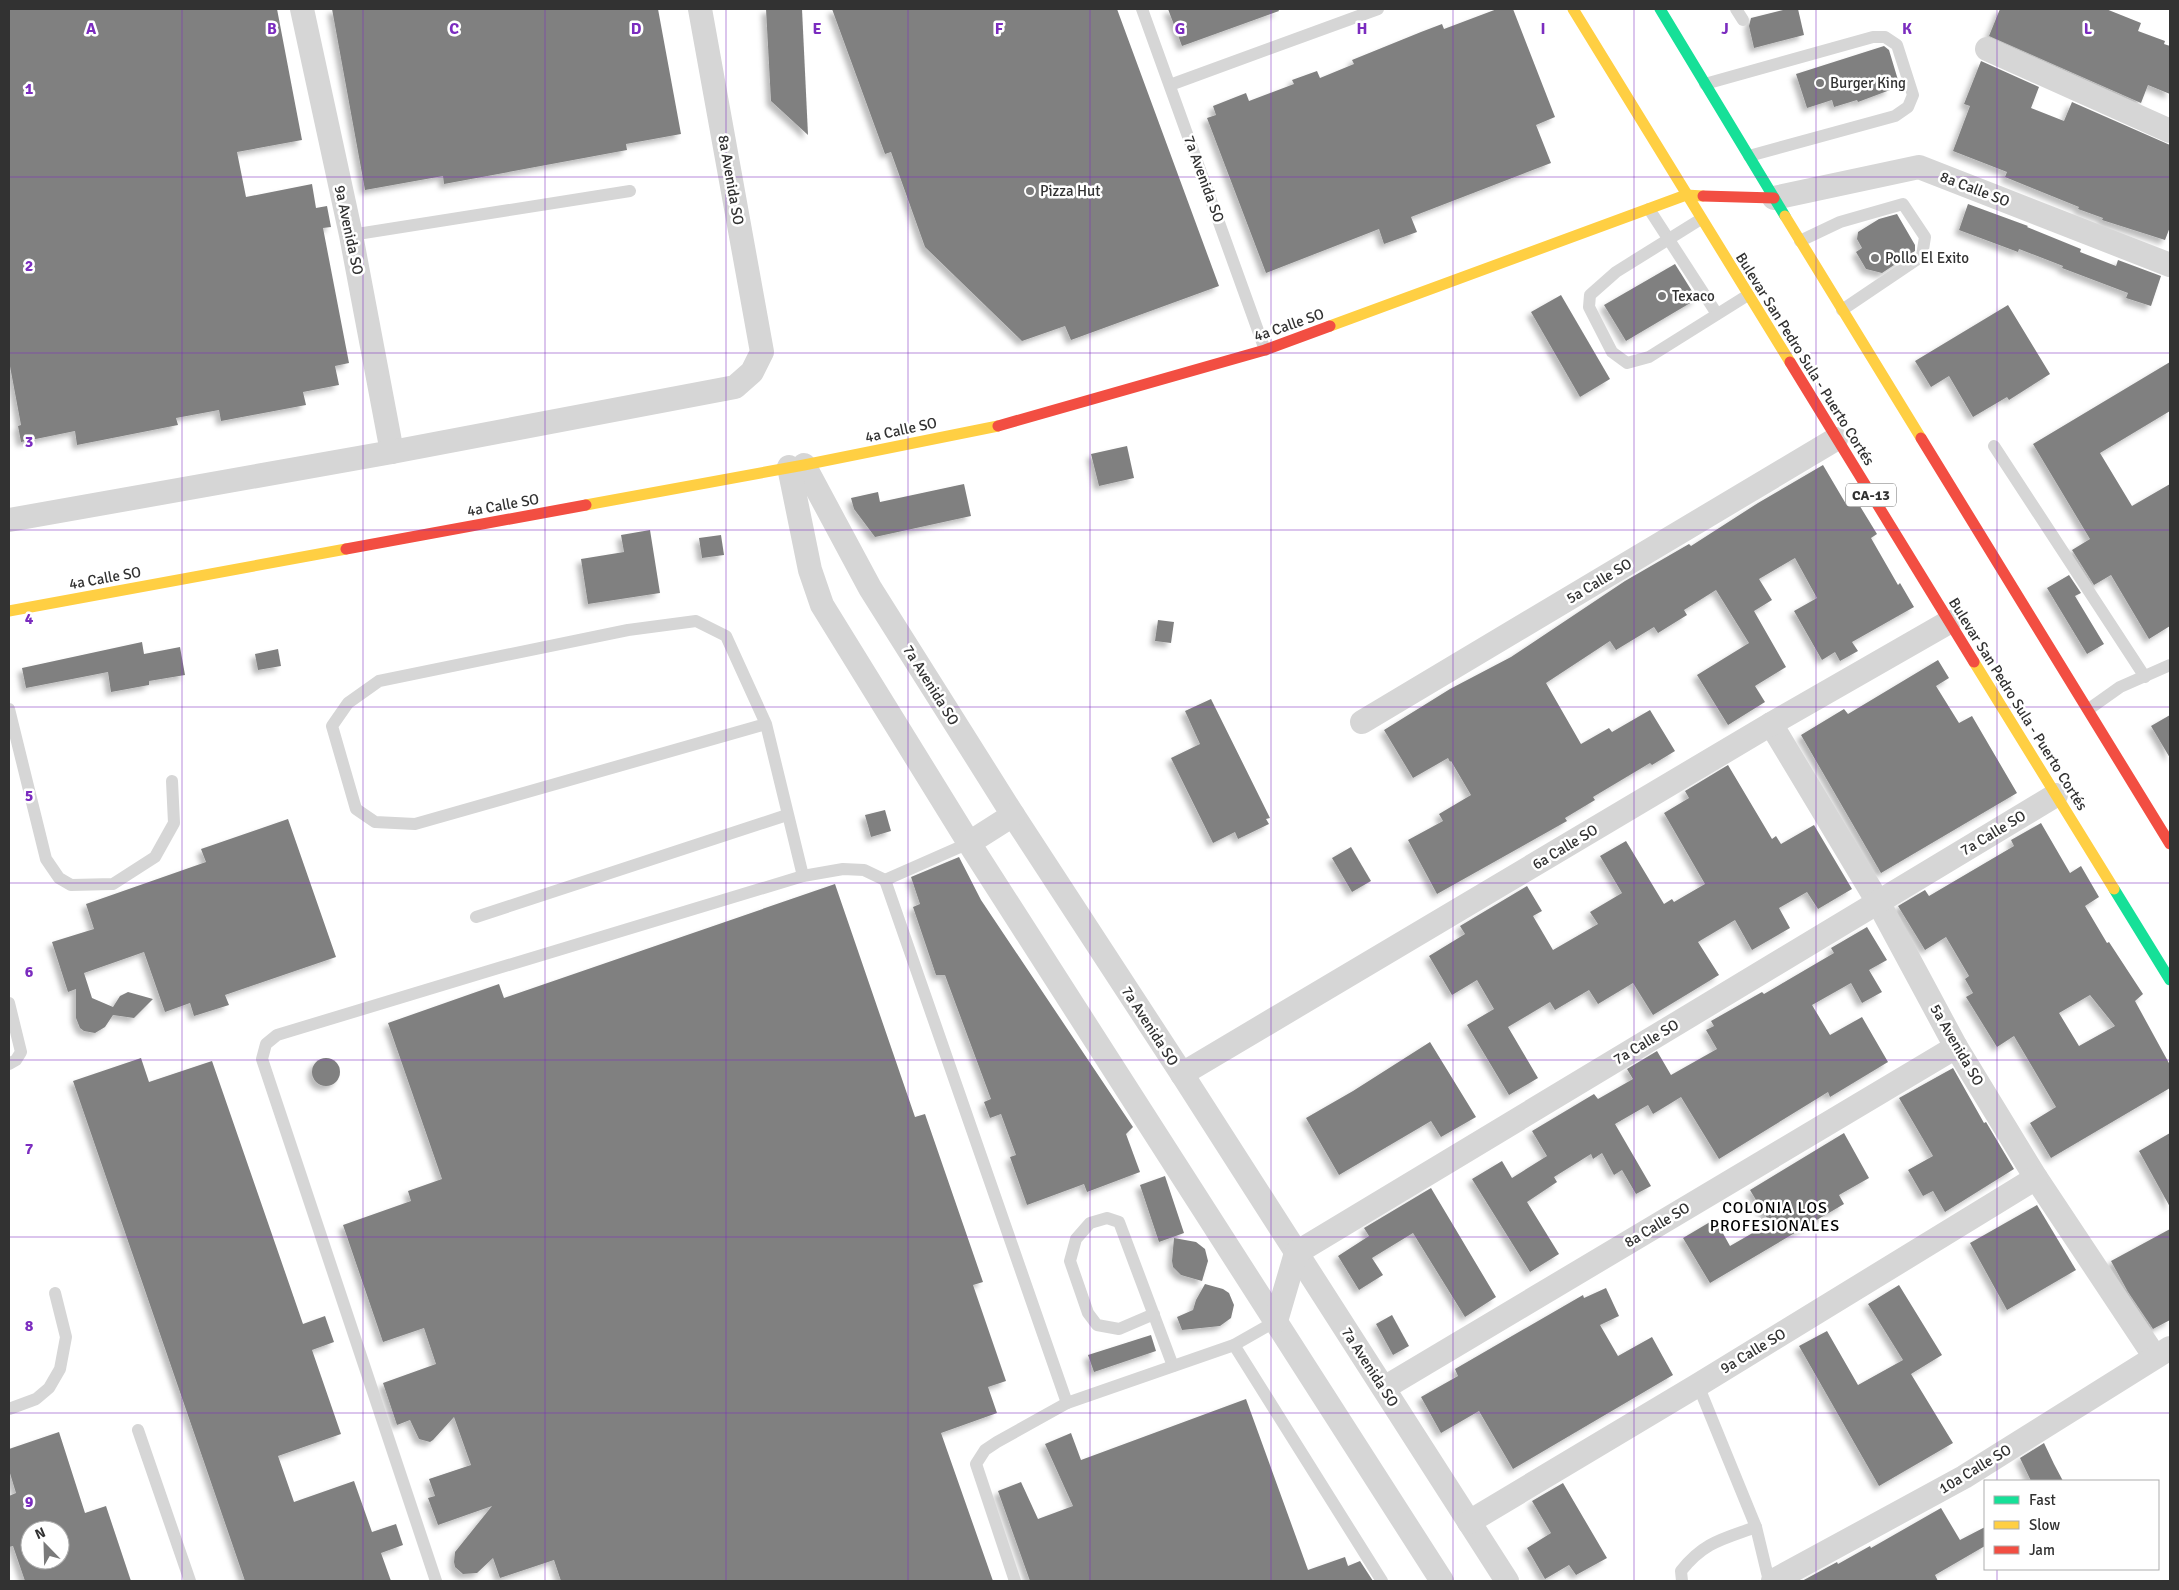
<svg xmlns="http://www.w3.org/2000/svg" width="2179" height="1590" viewBox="0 0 2179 1590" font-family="Signika,sans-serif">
<defs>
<filter id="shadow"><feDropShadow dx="-4.5" dy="4.5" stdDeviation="2.5" flood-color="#0004"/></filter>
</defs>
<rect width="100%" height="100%" fill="#fff"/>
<g fill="#808080" fill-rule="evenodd" filter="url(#shadow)">
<path d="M 9,9 L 277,9 L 302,140 L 237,152 L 246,197 L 312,184 L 316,208 L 327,206 L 331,227 L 323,228 L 349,363 L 335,366 L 339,385 L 303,392 L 306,405 L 221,421 L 219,410 L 176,418 L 178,425 L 77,445 L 75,431 L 21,442 L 18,426 L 21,425 L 9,361 Z"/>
<path d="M 332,9 L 658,9 L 681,134 L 626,144 L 627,150 L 444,184 L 443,176 L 365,190 Z"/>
<path d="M 766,9 L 802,9 L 808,135 L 771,101 Z"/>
<path d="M 832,9 L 1117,9 L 1219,286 L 1071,340 L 1065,326 L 1022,341 L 925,247 L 891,152 L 885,154 Z"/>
<path d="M 1168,9 L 1278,9 L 1279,11 L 1182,46 Z"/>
<path d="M 1497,9 L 1513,9 L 1555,117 L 1536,125 L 1551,163 L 1411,217 L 1417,232 L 1384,244 L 1379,229 L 1266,273 L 1207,118 L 1216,115 L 1213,106 L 1246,93 L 1249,101 L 1294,84 L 1292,80 L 1317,71 L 1320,78 L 1354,64 L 1352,60 L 1421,32 L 1442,24 L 1444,29 Z"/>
<path d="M 1787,9 L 1798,9 L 1804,35 L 1754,48 L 1749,26 L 1751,18 Z"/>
<path d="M 2000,9 L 2106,9 L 2141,23 L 2138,31 L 2165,41 L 2164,44 L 2170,46 L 2170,94 L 2148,85 L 2141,103 L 1989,36 Z"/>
<path d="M 1884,46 L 1889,50 L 1898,80 L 1887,83 L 1890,90 L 1858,102 L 1857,100 L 1834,107 L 1832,100 L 1807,108 L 1796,74 Z"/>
<path d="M 1981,61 L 2039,87 L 2031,108 L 2064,121 L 2072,102 L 2170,145 L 2170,227 L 2165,240 L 2102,220 L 2103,218 L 2078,209 L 2079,207 L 2005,177 L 2007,172 L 1953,151 L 1970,106 L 1964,104 Z"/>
<path d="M 1968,204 L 2028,226 L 2027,227 L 2081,249 L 2080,252 L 2116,266 L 2118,260 L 2161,276 L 2151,306 L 2126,298 L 2128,293 L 2062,268 L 2063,266 L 2019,249 L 2018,252 L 1959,230 Z"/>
<path d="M 1897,214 L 1915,245 L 1915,251 L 1882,273 L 1866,269 L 1856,252 L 1862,248 L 1857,239 L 1858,232 L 1879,219 Z"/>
<path d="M 1675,264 L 1697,299 L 1626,341 L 1604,305 Z"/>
<path d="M 1561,295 L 1610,379 L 1580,397 L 1531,312 Z"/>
<path d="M 2008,305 L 2050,374 L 2009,400 L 2007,397 L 1973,417 L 1949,376 L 1931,387 L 1915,361 Z"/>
<path d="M 2170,362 L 2170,411 L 2100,453 L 2132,506 L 2170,484 L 2170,626 L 2149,639 L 2111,575 L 2094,585 L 2072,550 L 2090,539 L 2033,444 Z"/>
<path d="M 1127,446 L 1134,478 L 1099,486 L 1091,454 Z"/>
<path d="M 1823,465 L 1846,504 L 1855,498 L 1877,534 L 1871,538 L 1898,585 L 1900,583 L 1914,607 L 1852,642 L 1858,651 L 1840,661 L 1835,652 L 1822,660 L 1794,611 L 1817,598 L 1795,558 L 1759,579 L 1772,600 L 1754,611 L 1786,667 L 1755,686 L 1765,702 L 1728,725 L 1697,675 L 1749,643 L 1716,590 L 1684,610 L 1687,615 L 1658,633 L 1654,627 L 1616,650 L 1610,641 L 1546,683 L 1581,744 L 1609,728 L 1612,732 L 1650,710 L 1675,751 L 1652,765 L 1650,763 L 1593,797 L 1595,800 L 1565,818 L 1567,821 L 1437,894 L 1408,840 L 1443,821 L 1439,814 L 1471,795 L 1451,761 L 1450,762 L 1448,758 L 1413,778 L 1384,730 L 1450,689 L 1511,657 L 1625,581 L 1689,544 L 1691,546 L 1758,503 Z"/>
<path d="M 964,484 L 971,516 L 875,537 L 854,509 L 851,498 L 878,492 L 880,502 Z"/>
<path d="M 650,530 L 660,593 L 588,604 L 581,559 L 624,552 L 621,535 Z"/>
<path d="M 721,535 L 724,555 L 702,558 L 699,538 Z"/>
<path d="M 2069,575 L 2081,593 L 2075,596 L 2104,644 L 2087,654 L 2047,588 Z"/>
<path d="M 1158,620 L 1174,622 L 1171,643 L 1155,641 Z"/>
<path d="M 142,642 L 144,654 L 180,647 L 185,675 L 149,681 L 149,685 L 111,692 L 108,672 L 26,688 L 22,668 Z"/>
<path d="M 278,649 L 281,666 L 258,670 L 255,654 Z"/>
<path d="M 1938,660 L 1949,678 L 1936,686 L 1959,723 L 1972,716 L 2017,793 L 1881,873 L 1801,735 L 1844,709 L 1848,714 Z"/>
<path d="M 1211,699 L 1270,818 L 1266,819 L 1269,824 L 1238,839 L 1235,832 L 1213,843 L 1171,758 L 1200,744 L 1185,711 Z"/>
<path d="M 2170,715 L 2170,758 L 2151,726 Z"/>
<path d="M 1728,765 L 1772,839 L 1776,836 L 1781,844 L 1814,825 L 1852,889 L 1818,909 L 1807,892 L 1779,908 L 1790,928 L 1752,950 L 1735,920 L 1698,942 L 1719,975 L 1653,1015 L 1633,983 L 1598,1004 L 1589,990 L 1555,1010 L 1550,1002 L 1508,1027 L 1538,1078 L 1509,1095 L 1467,1025 L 1494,1009 L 1477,980 L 1452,995 L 1429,956 L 1465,934 L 1460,926 L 1527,886 L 1542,911 L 1533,916 L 1553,950 L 1598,924 L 1590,912 L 1622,893 L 1600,856 L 1626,841 L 1664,904 L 1672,899 L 1674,902 L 1705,884 L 1664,813 L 1689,798 L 1685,791 Z"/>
<path d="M 885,810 L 891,831 L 871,837 L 865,815 Z"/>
<path d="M 288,819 L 336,957 L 225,995 L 229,1005 L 194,1016 L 190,1003 L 165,1012 L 144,952 L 84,973 L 92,998 L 113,1007 L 120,996 L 128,992 L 153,999 L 134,1018 L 113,1015 L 105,1027 L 95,1033 L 84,1031 L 80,1028 L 76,1018 L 76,989 L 68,992 L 52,942 L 94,929 L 86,904 L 206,862 L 201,849 Z"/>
<path d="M 2041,823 L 2070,873 L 2081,866 L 2099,897 L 2085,906 L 2107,943 L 2109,942 L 2143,994 L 2135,1001 L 2170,1065 L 2170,1088 L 2051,1158 L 2030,1123 L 2056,1107 L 2014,1036 L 1997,1047 L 1966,997 L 1973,993 L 1965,979 L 1969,976 L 1946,937 L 1925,950 L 1898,906 L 1925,890 L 1929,896 L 2014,846 L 2011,840 ZM 2090,995 L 2115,1026 L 2079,1046 L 2059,1013 Z"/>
<path d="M 1351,847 L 1371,881 L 1352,892 L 1332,858 Z"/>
<path d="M 959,857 L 981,900 L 1133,1127 L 1126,1134 L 1140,1172 L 1087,1192 L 1084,1184 L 1027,1205 L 1010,1157 L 1016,1155 L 1001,1114 L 990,1118 L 984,1102 L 991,1099 L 945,975 L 936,975 L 913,907 L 920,904 L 911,877 Z"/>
<path d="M 835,884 L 915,1117 L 925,1114 L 983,1282 L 973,1285 L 1006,1381 L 988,1387 L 997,1413 L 941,1433 L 993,1581 L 561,1581 L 554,1560 L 500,1578 L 493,1558 L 477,1573 L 463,1574 L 455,1567 L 454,1562 L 455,1552 L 492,1506 L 438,1525 L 428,1498 L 435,1496 L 429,1479 L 471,1465 L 454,1417 L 433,1440 L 430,1442 L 419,1439 L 410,1420 L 397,1425 L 383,1383 L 436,1364 L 424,1328 L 383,1342 L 343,1225 L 411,1201 L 408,1191 L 442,1179 L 388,1023 L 499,984 L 504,998 Z"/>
<path d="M 1867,927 L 1887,960 L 1869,970 L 1882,992 L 1862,1003 L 1851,983 L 1812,1005 L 1830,1035 L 1862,1017 L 1888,1062 L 1830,1097 L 1828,1092 L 1719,1159 L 1681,1097 L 1653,1114 L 1648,1105 L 1615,1124 L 1651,1186 L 1636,1194 L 1622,1170 L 1614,1175 L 1602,1153 L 1593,1159 L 1591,1154 L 1554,1177 L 1557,1182 L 1527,1202 L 1559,1254 L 1530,1272 L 1472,1179 L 1502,1161 L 1512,1178 L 1547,1156 L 1532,1131 L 1594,1094 L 1598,1099 L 1633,1079 L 1627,1069 L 1657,1051 L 1671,1075 L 1717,1049 L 1706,1030 L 1714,1026 L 1711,1021 L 1762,992 L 1764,994 L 1834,953 L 1831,948 Z"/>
<path d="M 1430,1042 L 1476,1117 L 1441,1137 L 1431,1121 L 1339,1175 L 1306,1118 L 1353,1091 Z"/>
<circle cx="326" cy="1072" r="14"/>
<path d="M 141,1058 L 149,1082 L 212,1061 L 303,1324 L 325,1316 L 334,1342 L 312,1350 L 341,1434 L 278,1456 L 294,1502 L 354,1481 L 372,1532 L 396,1524 L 403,1545 L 381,1553 L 391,1581 L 245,1581 L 73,1081 Z"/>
<path d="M 1953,1068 L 1984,1123 L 1986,1122 L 2014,1169 L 1945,1212 L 1933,1191 L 1923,1196 L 1908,1170 L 1933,1156 L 1899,1098 Z"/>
<path d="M 1844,1133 L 1869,1178 L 1839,1195 L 1844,1204 L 1710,1283 L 1683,1238 L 1715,1219 L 1730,1246 L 1770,1223 L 1750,1190 Z"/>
<path d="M 2170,1133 L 2170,1207 L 2139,1151 Z"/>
<path d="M 1165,1176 L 1184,1233 L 1159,1242 L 1140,1185 Z"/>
<path d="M 1431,1188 L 1496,1297 L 1465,1317 L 1413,1233 L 1372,1258 L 1383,1275 L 1359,1290 L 1338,1256 L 1369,1236 L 1364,1228 Z"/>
<path d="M 2037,1205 L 2076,1270 L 2007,1310 L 1970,1243 Z"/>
<path d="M 2170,1229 L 2170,1320 L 2153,1329 L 2128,1292 L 2111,1261 Z"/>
<path d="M 1174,1238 L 1196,1242 L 1205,1249 L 1208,1261 L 1202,1281 L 1181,1275 L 1173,1267 L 1172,1261 Z"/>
<path d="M 1205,1284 L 1223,1289 L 1229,1293 L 1234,1305 L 1231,1318 L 1220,1326 L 1182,1330 L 1177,1317 L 1193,1310 L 1196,1300 Z"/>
<path d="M 1899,1285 L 1942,1355 L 1911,1374 L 1953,1443 L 1879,1486 L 1799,1346 L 1827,1331 L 1858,1385 L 1903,1360 L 1868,1304 Z"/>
<path d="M 1606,1288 L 1619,1316 L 1600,1325 L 1618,1356 L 1652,1337 L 1673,1375 L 1513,1469 L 1479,1411 L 1441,1433 L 1421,1397 L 1458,1376 L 1455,1369 L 1583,1295 L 1584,1298 Z"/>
<path d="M 1392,1315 L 1409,1346 L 1393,1355 L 1376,1324 Z"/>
<path d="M 1151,1335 L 1156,1351 L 1094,1372 L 1088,1355 Z"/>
<path d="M 1246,1399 L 1308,1570 L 1345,1557 L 1348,1566 L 1360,1561 L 1373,1581 L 1030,1581 L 998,1491 L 1021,1482 L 1038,1519 L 1073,1506 L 1045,1444 L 1071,1433 L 1081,1460 Z"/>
<path d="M 59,1432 L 85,1513 L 106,1506 L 131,1581 L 25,1581 L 13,1546 L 9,1547 L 9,1496 L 16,1493 L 9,1470 L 9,1449 ZM 30,1530 L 60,1530 L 60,1560 L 30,1560 Z"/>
<path d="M 2044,1443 L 2054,1464 L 2063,1481 L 2031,1481 L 2020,1458 Z"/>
<path d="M 1563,1483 L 1607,1558 L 1576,1575 L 1569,1565 L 1545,1579 L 1527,1548 L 1551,1533 L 1532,1501 Z"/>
<path d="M 1941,1508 L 1960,1540 L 1985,1527 L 1985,1546 L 1935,1575 L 1938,1581 L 1802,1581 L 1837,1562 L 1838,1564 L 1870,1546 L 1871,1548 Z"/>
</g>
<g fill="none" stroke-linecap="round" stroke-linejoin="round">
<g stroke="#d6d6d6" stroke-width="12">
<path d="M 1142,9 L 1265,350"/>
<path d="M 1736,9 L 1743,20"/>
<path d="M 1705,84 L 1873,37 L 1885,37 L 1897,45 L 1913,95 L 1908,107 L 1895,116 L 1749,156"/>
<path d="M 1170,85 L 1378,9"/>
<path d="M 1649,209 L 1717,314"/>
<path d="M 1701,219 L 1616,272 L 1590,295 L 1589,307 L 1612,352 L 1627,363 L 1649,357 L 1748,295"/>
<path d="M 351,235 L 630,191"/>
<path d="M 1800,241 L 1840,222 L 1903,204 L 1925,237 L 1922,256 L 1842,310"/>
<path d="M 1994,446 L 2145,677"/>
<path d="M 9,709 L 46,859 L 59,878 L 71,885 L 113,884 L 155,857 L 174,823 L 172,781"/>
<path d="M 2089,709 L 2120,687 L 2170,665"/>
<path d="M 766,724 L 415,824 L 375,822 L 356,809 L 332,726 L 348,703 L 379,681 L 628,630 L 696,621 L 726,636 L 766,724 L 803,876"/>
<path d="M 885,880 L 969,843"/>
<path d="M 476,917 L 787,815"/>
<path d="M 9,1003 L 21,1052 L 16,1060 L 9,1064"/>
<path d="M 1154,1314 L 1119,1329 L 1097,1325 L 1088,1313 L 1070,1261 L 1076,1239 L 1090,1223 L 1107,1218 L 1119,1222 L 1173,1366"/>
<path d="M 1234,1345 L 1382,1581"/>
<path d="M 1698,1385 L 1756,1527 L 1769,1581"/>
<path d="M 9,1409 L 36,1399 L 49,1388 L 60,1369 L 66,1337 L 55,1293"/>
<path d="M 138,1430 L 190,1581"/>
<path d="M 436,1581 L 262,1059 L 266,1044 L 277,1035 L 803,876 L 843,869 L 864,870 L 885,880 L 1067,1403"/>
<path d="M 1015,1581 L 976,1464 L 985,1450 L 997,1442 L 1067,1403 L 1234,1345 L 1276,1321"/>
<path d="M 1682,1581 L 1681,1571 C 1704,1542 1723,1539 1756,1527"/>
</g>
<g stroke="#d6d6d6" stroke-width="24">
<path d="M 302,9 L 351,235 L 392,452"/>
<path d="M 1987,49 L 2170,131"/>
<path d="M 1774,198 L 1919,167 L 2170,265"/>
<path d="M 804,465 L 870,588 L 1013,815 L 1182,1074 L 1507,1581"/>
<path d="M 789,467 L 810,570 L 822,605 L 969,843 L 1442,1581"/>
<path d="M 9,520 L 392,452 L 735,387 L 752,372 L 762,352 L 700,9"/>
<path d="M 1362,722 L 1836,439"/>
<path d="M 1771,724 L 1878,902 L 1956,1047 L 2036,1178 L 2155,1357"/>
<path d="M 969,843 L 1013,815"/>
<path d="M 1182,1074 L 1771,724 L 1949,622"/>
<path d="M 1276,1321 L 1296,1253 L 2056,795"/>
<path d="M 1384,1388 L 1956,1047"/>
<path d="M 1469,1522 L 1698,1385 L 2036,1178"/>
<path d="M 1773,1581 L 1964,1477 L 2170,1348"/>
</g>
<g stroke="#16e098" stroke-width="11">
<path d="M 1660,9 L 1785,216"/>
<path d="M 2114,889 L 2170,980"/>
</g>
<g stroke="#ffcf43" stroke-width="11">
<path d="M 1573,9 L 1790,362"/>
<path d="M 1785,216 L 1921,438"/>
<path d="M 1330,326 L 1686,195 L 1703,196"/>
<path d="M 586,505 L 804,465 L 998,426"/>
<path d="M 9,611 L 346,549"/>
<path d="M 1974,662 L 2114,889"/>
</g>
<g stroke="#f24e42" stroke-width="11">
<path d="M 1703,196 L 1774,198"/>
<path d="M 1790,362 L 1974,662"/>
<path d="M 998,426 L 1265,350 L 1330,326"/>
<path d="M 1921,438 L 2170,844"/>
<path d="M 346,549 L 586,505"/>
</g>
</g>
<path fill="none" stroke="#7b2cbf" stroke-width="1" stroke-opacity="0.55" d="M 182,9 L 182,1581M 363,9 L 363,1581M 545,9 L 545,1581M 726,9 L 726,1581M 908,9 L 908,1581M 1090,9 L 1090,1581M 1271,9 L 1271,1581M 1453,9 L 1453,1581M 1634,9 L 1634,1581M 1816,9 L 1816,1581M 1997,9 L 1997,1481M 9,177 L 2170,177M 9,353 L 2170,353M 9,530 L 2170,530M 9,707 L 2170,707M 9,883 L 2170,883M 9,1060 L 2170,1060M 9,1237 L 2170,1237M 9,1413 L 2170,1413M 1997,1569 L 1997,1581"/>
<g fill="#7a7a7a" stroke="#fff" stroke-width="2">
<circle cx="1820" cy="83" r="5"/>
<circle cx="1030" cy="191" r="5"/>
<circle cx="1875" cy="258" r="5"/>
<circle cx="1662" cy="296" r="5"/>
</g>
<g text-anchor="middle" stroke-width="5" stroke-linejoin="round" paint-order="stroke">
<rect fill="#fff" stroke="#707070" stroke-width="1" x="1846" y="483.5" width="50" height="23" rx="4"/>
<g font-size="14" font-weight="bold" fill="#323232">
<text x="1871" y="500">CA-13</text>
</g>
<g font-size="15" fill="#323232" stroke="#fff" text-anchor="start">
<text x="1830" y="88">Burger King</text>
<text x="1040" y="196">Pizza Hut</text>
<text x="1885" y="263">Pollo El Exito</text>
<text x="1672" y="301">Texaco</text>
</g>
<g font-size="15" fill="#323232" stroke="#fff">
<text transform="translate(1204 179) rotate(70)" y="5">7a Avenida SO</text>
<text transform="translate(731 180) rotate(80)" y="5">8a Avenida SO</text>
<text transform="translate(1975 189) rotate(21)" y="5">8a Calle SO</text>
<text transform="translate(349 230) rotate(78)" y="5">9a Avenida SO</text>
<text transform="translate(1289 325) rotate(-19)" y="5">4a Calle SO</text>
<text transform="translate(1805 359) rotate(58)" y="5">Bulevar San Pedro Sula - Puerto Cortés</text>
<text transform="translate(901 430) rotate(-12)" y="5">4a Calle SO</text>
<text transform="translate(503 505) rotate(-10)" y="5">4a Calle SO</text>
<text transform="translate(105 578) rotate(-10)" y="5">4a Calle SO</text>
<text transform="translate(1599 581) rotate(-31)" y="5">5a Calle SO</text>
<text transform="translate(931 685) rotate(58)" y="5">7a Avenida SO</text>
<text transform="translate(2018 704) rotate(58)" y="5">Bulevar San Pedro Sula - Puerto Cortés</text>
<text transform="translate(1993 833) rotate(-31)" y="5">7a Calle SO</text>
<text transform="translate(1565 847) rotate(-31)" y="5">6a Calle SO</text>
<text transform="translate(1150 1026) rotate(57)" y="5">7a Avenida SO</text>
<text transform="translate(1646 1042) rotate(-31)" y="5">7a Calle SO</text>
<text transform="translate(1957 1045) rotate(60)" y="5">5a Avenida SO</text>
<text transform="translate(1657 1225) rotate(-31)" y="5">8a Calle SO</text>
<text transform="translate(1753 1351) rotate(-31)" y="5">9a Calle SO</text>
<text transform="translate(1370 1367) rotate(57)" y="5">7a Avenida SO</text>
<text transform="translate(1975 1469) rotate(-31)" y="5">10a Calle SO</text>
</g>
<g font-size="16" letter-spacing="1" fill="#000" stroke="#fff">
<text x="1775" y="1213">COLONIA LOS<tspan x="1775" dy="18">PROFESIONALES</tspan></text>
</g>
</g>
<g font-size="16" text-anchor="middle" font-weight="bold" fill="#7b2cbf" stroke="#fff" stroke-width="5" stroke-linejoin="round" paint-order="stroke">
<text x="91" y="34">A</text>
<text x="272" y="34">B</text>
<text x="454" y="34">C</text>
<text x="636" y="34">D</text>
<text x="817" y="34">E</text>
<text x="999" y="34">F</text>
<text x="1180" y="34">G</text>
<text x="1362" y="34">H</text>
<text x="1543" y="34">I</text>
<text x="1725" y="34">J</text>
<text x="1907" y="34">K</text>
<text x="2088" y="34">L</text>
<text x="29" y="94">1</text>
<text x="29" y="271">2</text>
<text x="29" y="447">3</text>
<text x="29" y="624">4</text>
<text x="29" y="801">5</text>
<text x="29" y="977">6</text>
<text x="29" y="1154">7</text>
<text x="29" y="1331">8</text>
<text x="29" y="1507">9</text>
</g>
<rect width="2179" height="1590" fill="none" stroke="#323232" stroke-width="20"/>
<rect x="1984" y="1480" width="175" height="90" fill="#ffffff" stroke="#adadad"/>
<rect x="1994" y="1496" width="25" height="8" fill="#16e098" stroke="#adadad"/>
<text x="2029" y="1505" font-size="15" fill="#323232">Fast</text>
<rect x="1994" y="1521" width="25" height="8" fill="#ffcf43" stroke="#adadad"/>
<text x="2029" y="1530" font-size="15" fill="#323232">Slow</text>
<rect x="1994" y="1546" width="25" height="8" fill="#f24e42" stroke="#adadad"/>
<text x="2029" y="1555" font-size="15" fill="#323232">Jam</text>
<g transform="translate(45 1545) rotate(337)"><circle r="24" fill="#ffffff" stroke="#adadad"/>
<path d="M0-4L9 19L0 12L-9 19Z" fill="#7a7a7a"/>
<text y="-8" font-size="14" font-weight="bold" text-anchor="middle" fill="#323232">N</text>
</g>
</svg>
